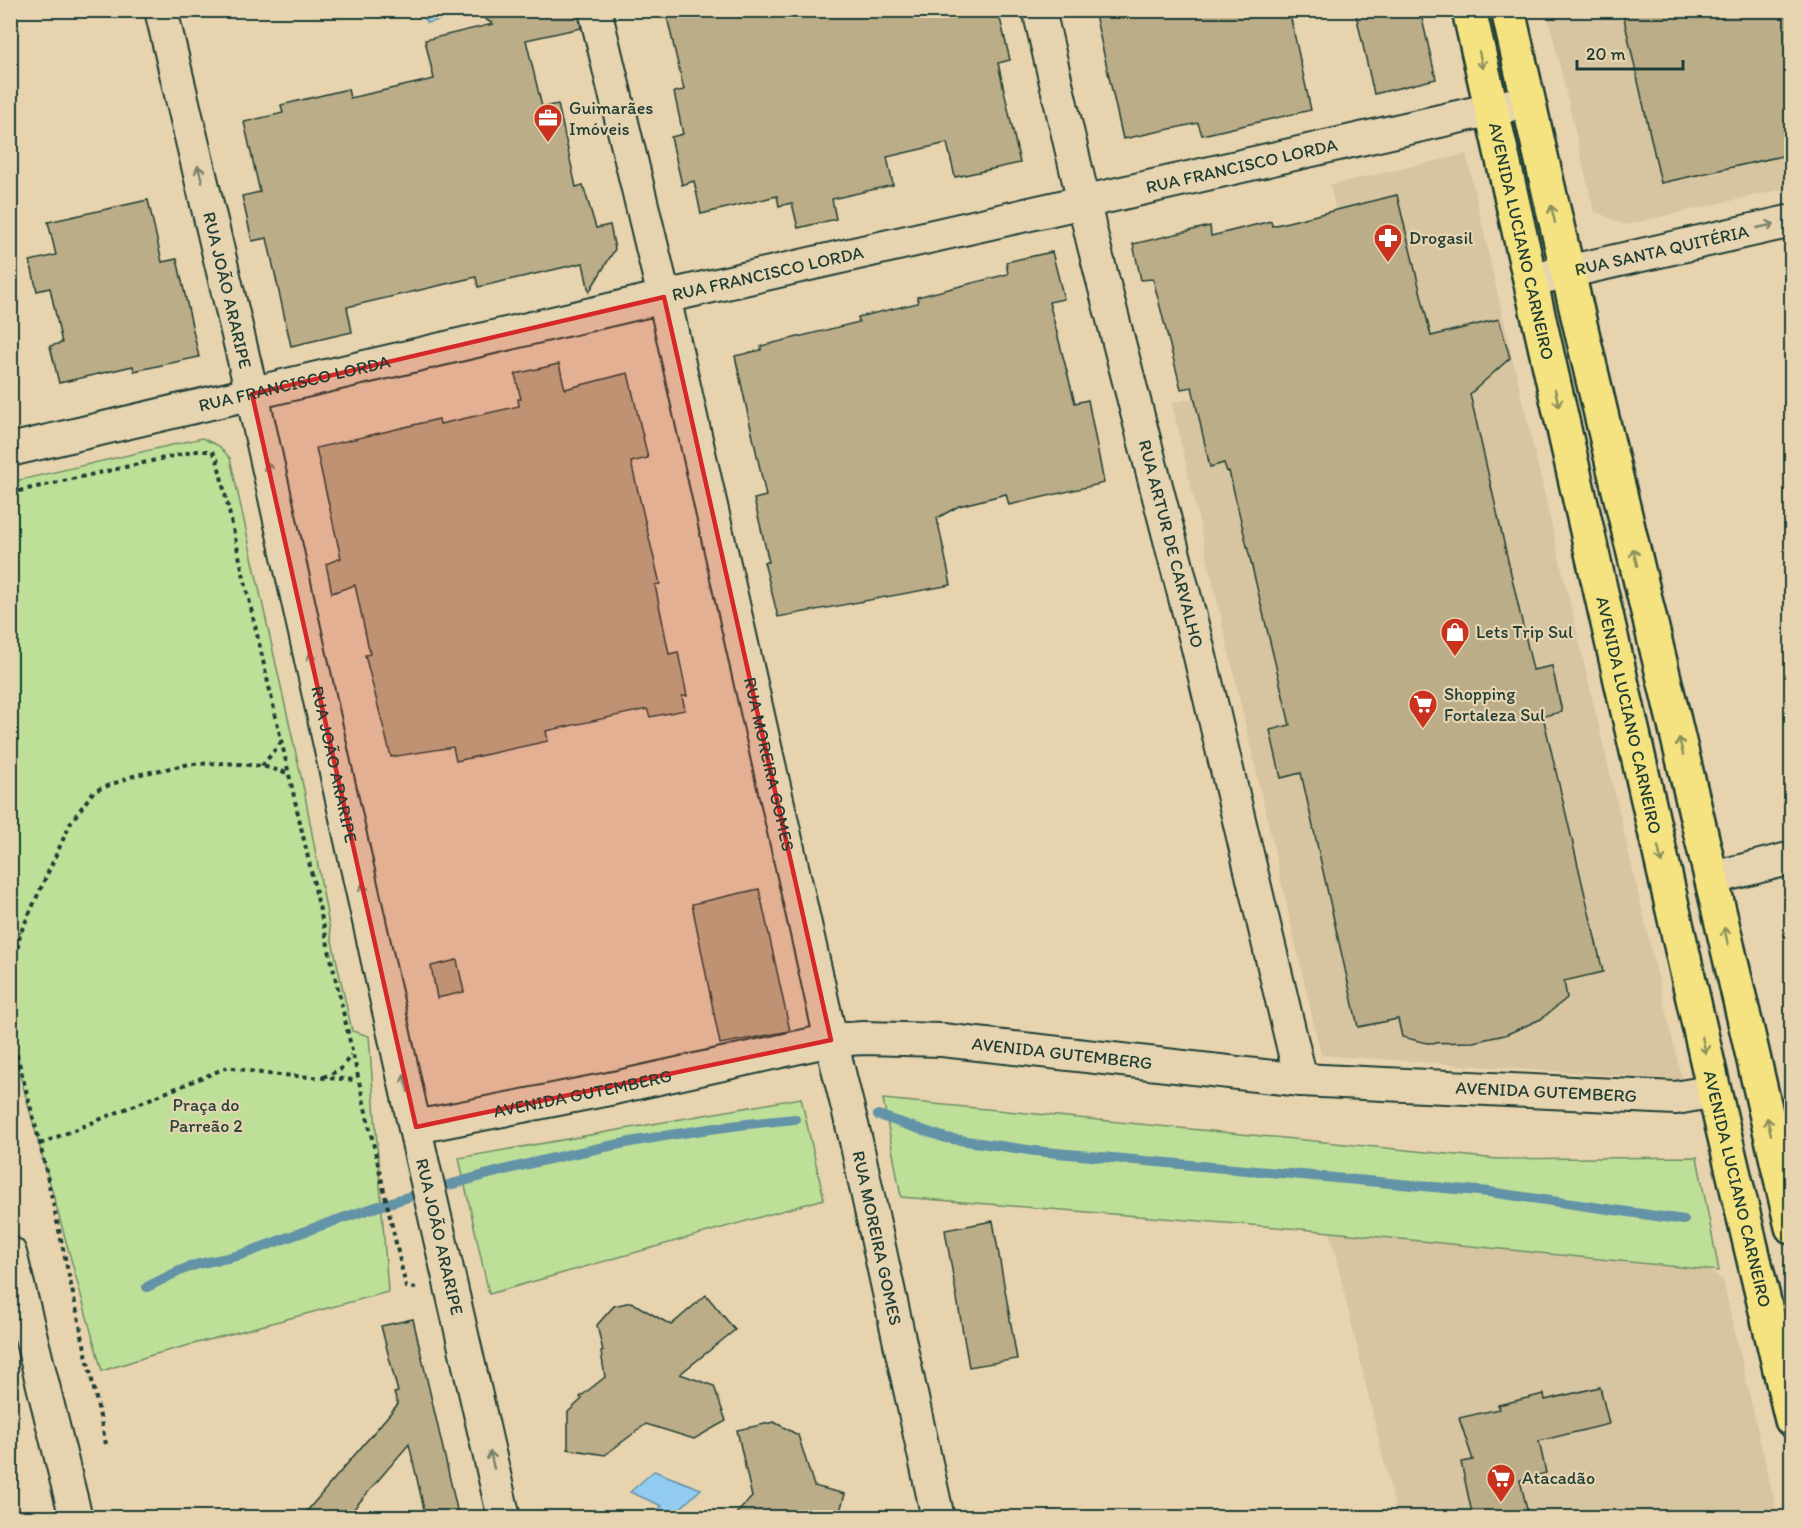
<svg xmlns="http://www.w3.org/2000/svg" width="1802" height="1528" viewBox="0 0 1802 1528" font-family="Itim,sans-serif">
<rect width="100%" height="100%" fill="#e7d3ae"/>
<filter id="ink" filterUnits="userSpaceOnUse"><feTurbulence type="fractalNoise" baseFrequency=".0167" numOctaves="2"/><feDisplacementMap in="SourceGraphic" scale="12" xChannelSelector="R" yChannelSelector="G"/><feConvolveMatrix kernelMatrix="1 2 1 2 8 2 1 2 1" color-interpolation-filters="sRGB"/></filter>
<g filter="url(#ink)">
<g fill="#d6c5a0">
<path d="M 1547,11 L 1791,11 L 1791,187 L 1625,225 L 1594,211 Z"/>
<path d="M 1466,154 L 1503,318 L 1682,1080 L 1321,1055 L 1172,403 L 1370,357 L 1330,185 Z"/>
<path d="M 1330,1232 L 1708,1269 L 1723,1281 L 1778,1517 L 1397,1517 Z"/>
</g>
<g fill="#bedf98" stroke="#6e8e66" stroke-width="1.5">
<path d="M 202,438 L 219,446 L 230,458 L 304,790 L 331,936 L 352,1031 L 369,1036 L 388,1292 L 152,1355 L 102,1371 L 11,1043 L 11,482 Z"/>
<path d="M 801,1098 L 824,1199 L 489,1294 L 459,1158 Z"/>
<path d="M 883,1099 L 1498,1159 L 1697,1157 L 1719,1271 L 1301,1229 L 901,1197 Z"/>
</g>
<g fill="#92ccf2" stroke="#6493a6" stroke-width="1.5">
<path d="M 422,11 L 450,11 L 450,18 L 427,23 Z"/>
<path d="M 654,1471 L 701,1489 L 671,1517 L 650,1517 L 662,1506 L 630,1492 Z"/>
</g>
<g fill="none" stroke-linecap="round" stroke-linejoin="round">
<g stroke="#6493a6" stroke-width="10">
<path d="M 878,1115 L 946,1138 L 1035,1151 L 1489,1192 L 1684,1220"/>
<path d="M 147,1287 C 162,1280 177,1271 192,1266 C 211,1260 231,1259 249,1252 C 423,1185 609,1136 795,1119"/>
</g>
</g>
<g fill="#bbad87" stroke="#1f3d34" stroke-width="1.5">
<path d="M 471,10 L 578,10 L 581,28 L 526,40 L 542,107 L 558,104 L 576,187 L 583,185 L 596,228 L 610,225 L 615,249 L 589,292 L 583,263 L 478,287 L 476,277 L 347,307 L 352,332 L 291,346 L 267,238 L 252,241 L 242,196 L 260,192 L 244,122 L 283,113 L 281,105 L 348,89 L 350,98 L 434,79 L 425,40 L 493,24 Z"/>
<path d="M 696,10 L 998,10 L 1010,60 L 998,63 L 1020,163 L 955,177 L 947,143 L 887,157 L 893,185 L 832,199 L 836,219 L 798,228 L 792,203 L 779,206 L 777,196 L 701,214 L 694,181 L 682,185 L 671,137 L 683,134 L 674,92 L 684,90 L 667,17 Z"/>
<path d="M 1094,10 L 1289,10 L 1311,110 L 1202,135 L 1198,123 L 1123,139 Z"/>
<path d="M 1355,10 L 1420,10 L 1436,79 L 1374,94 Z"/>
<path d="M 1622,10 L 1791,10 L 1791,154 L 1661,183 Z"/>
<path d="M 1397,195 L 1431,336 L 1499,319 L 1510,358 L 1470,394 L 1533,670 L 1552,666 L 1562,712 L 1543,716 L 1603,972 L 1564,981 L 1567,998 L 1541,1019 L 1505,1035 L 1473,1042 L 1427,1043 L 1402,1037 L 1398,1019 L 1358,1027 L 1301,773 L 1281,778 L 1270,730 L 1290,725 L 1229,471 L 1227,472 L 1224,463 L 1210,467 L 1192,387 L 1181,389 L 1153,279 L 1141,280 L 1133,244 L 1210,226 L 1211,236 L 1271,221 L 1272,226 Z"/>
<path d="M 148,200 L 162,262 L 177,259 L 199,357 L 134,371 L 133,366 L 59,383 L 50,346 L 62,343 L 50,288 L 37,291 L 30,261 L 56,255 L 48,222 Z"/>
<path d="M 1052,252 L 1064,299 L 1049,302 L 1075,403 L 1088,400 L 1104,483 L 1009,505 L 1006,494 L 959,506 L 937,518 L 951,585 L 778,617 L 764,562 L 769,562 L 754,499 L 766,496 L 735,356 L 761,350 L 761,346 L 859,322 L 858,317 L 918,303 L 917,297 L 1008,274 L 1006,262 Z"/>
<path d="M 559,364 L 565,389 L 628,373 L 648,458 L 631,462 L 660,584 L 655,585 L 669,654 L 678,652 L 687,696 L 682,696 L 685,710 L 650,717 L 647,709 L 546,731 L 548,741 L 456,761 L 453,747 L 391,757 L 365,655 L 370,654 L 355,585 L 332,593 L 326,564 L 341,558 L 316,448 L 439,419 L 440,424 L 519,406 L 518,399 L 521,399 L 515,374 Z"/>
<path d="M 759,889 L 790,1031 L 720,1044 L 692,904 Z"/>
<path d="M 457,960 L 464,992 L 437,998 L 431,966 Z"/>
<path d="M 993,1221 L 1017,1359 L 969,1367 L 945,1230 Z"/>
<path d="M 706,1295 L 735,1330 L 680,1374 L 714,1386 L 726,1421 L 694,1439 L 646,1424 L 605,1455 L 568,1449 L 568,1412 L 582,1399 L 580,1397 L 605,1377 L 601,1352 L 603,1351 L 597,1325 L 614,1306 L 631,1302 L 671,1325 Z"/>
<path d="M 413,1319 L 459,1518 L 426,1518 L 409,1444 L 346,1518 L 301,1518 L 398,1404 L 394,1393 L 398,1392 L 381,1326 Z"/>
<path d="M 1600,1387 L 1609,1424 L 1539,1441 L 1546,1473 L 1520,1480 L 1529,1518 L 1473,1518 L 1461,1462 L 1473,1460 L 1459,1418 L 1499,1409 L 1498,1405 L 1544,1394 L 1545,1400 Z"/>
<path d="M 774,1422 L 798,1435 L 814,1486 L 845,1494 L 838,1518 L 732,1518 L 752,1497 L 737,1430 Z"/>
</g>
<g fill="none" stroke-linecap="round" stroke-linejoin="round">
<g stroke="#1f3d34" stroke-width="36">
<g id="minor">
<path id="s1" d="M 161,10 L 252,394 L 422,1160 L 504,1518"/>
<path id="s2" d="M 595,10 L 664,297 L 831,1040 L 856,1141 L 938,1518"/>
<path id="s3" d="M 1039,10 L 1094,246 L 1198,648 L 1301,1080"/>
<path id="s4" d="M 1531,280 L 1792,221"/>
<path id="s5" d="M 10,450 L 664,297 L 1528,101"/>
<path d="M 1713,878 L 1792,858"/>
<path id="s6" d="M 416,1127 L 614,1088 L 831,1040 L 864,1038 L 942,1040 L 1301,1080 L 1676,1098 L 1714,1091"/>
<path d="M 10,1253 L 76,1518"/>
</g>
</g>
<g stroke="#1f3d34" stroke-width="38">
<g id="primary">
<path id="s7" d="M 1469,10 L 1714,1091 L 1792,1420"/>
<path d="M 1508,10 C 1598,417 1701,820 1792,1227"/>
</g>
</g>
<g stroke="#1f3d34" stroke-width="4" stroke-dasharray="4.5 4.5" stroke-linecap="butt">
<path d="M 10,493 L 196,451 L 212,451 L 217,459 L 406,1287 L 416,1288"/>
<path d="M 262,766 L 282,741"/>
<path d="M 10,917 L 20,934"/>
<path d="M 10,993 L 20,934 L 71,822 L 94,791 L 136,775 L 190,764 L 225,763 L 262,766 L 288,773"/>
<path d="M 10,1028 L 40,1144 L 106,1444"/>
<path d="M 323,1077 L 340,1070 L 351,1055"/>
<path d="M 40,1144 L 228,1067 L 266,1074 L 357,1080"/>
</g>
<use href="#minor" stroke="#e6d4b1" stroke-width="32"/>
<use href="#primary" stroke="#f5e382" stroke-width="33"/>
</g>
<defs><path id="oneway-shaft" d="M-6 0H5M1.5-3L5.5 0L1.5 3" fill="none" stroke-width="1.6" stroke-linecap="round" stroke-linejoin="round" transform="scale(1.5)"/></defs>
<g stroke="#8a905b">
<use href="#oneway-shaft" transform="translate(1481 60) rotate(77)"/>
<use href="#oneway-shaft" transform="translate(1553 214) rotate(-103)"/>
<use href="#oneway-shaft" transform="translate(1557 398) rotate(77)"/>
<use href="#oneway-shaft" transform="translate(1635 557) rotate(-104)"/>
<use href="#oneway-shaft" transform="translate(1681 746) rotate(-104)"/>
<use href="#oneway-shaft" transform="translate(1660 855) rotate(77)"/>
<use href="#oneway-shaft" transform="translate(1726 936) rotate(-103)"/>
<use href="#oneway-shaft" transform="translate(1704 1045) rotate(77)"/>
<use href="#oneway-shaft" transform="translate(1769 1126) rotate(-103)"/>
</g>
<g stroke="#79816c">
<use href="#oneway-shaft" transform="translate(200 174) rotate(-104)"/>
<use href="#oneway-shaft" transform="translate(1766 226) rotate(-13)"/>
<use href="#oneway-shaft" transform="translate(269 471) rotate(-103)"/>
<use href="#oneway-shaft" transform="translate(312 661) rotate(-103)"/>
<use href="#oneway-shaft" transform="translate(364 892) rotate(-103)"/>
<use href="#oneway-shaft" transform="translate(406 1083) rotate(-103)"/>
<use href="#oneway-shaft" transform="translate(492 1460) rotate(-103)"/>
</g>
</g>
<path fill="#d62828" fill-opacity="0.2" stroke="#d62828" stroke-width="4.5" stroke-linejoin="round" d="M 664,297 L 831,1040 L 416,1127 L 252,394 Z"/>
<defs>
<g id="office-pin" transform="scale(1.5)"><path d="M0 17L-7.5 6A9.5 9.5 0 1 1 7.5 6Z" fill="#c8321e" stroke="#e6d4b1"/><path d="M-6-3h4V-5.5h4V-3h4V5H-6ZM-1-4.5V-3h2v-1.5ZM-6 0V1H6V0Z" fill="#fff"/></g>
<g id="pharmacy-pin" transform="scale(1.5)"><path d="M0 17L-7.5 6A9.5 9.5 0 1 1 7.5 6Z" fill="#c8321e" stroke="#e6d4b1"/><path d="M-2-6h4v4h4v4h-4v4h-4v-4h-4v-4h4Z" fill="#fff"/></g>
<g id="shop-pin" transform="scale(1.5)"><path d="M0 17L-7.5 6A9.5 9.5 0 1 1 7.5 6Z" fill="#c8321e" stroke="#e6d4b1"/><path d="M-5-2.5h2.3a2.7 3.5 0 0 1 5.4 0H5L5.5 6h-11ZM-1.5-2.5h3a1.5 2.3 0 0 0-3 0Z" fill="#fff"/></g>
<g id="supermarket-pin" transform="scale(1.5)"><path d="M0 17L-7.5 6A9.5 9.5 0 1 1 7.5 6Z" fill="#c8321e" stroke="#e6d4b1"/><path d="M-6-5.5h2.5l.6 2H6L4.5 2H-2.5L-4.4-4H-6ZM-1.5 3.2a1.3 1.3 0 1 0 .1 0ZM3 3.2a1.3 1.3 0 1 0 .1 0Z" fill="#fff"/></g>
</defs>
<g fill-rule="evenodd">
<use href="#office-pin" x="548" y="118"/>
<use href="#pharmacy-pin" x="1388" y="238"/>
<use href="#shop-pin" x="1455" y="632"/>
<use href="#supermarket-pin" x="1423" y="704"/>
<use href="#supermarket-pin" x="1501" y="1478"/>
</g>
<g text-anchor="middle" stroke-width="4.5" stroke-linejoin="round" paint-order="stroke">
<g font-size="18" fill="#1f3d34" stroke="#e6d4b1" text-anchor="start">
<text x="569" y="114">Guimarães<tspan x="569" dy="21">Imóveis</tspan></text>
<text x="1409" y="244">Drogasil</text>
<text x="1476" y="638">Lets Trip Sul</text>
<text x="1444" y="700">Shopping<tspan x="1444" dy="21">Fortaleza Sul</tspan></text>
<text x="1522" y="1484">Atacadão</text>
</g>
<g font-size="18" fill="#1f3d34" stroke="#e6d4b1">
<text dy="6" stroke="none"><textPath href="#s5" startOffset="1264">RUA FRANCISCO LORDA</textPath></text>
<text dy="6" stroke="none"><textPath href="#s7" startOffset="237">AVENIDA LUCIANO CARNEIRO</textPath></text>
<text dy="6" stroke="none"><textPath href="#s4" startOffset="134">RUA SANTA QUITÉRIA</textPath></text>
<text dy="6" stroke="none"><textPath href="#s5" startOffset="778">RUA FRANCISCO LORDA</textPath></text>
<text dy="6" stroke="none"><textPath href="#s1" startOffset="288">RUA JOÃO ARARIPE</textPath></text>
<text dy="6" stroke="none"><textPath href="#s5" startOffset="292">RUA FRANCISCO LORDA</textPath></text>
<text dy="6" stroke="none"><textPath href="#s3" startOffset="550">RUA ARTUR DE CARVALHO</textPath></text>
<text dy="6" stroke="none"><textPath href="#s7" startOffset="723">AVENIDA LUCIANO CARNEIRO</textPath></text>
<text dy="6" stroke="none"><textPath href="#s1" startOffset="774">RUA JOÃO ARARIPE</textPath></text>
<text dy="6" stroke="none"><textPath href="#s2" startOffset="774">RUA MOREIRA GOMES</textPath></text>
<text dy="6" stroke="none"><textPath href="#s6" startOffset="656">AVENIDA GUTEMBERG</textPath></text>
<text dy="6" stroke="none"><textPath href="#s6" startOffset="1142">AVENIDA GUTEMBERG</textPath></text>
<text dy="6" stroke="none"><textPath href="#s6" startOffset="170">AVENIDA GUTEMBERG</textPath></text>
<text dy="6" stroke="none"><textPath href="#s7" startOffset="1209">AVENIDA LUCIANO CARNEIRO</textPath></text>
<text dy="6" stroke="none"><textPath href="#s2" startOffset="1260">RUA MOREIRA GOMES</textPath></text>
<text dy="6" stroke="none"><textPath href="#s1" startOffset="1258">RUA JOÃO ARARIPE</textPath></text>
</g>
<g font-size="18" fill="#274539" stroke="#e6d4b1">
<text x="206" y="1111">Praça do<tspan x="206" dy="21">Parreão 2</tspan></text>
</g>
</g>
<rect width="1802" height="1528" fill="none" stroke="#e6d4b1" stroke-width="36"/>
<rect x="18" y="18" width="1766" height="1492" fill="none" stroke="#1f3d34" stroke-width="2" filter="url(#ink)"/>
<path d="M1577 60v9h106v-9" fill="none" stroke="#1f3d34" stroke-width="3"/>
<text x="1586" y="60" font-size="18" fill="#1f3d34" stroke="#e6d4b1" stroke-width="4.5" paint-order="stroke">20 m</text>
</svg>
